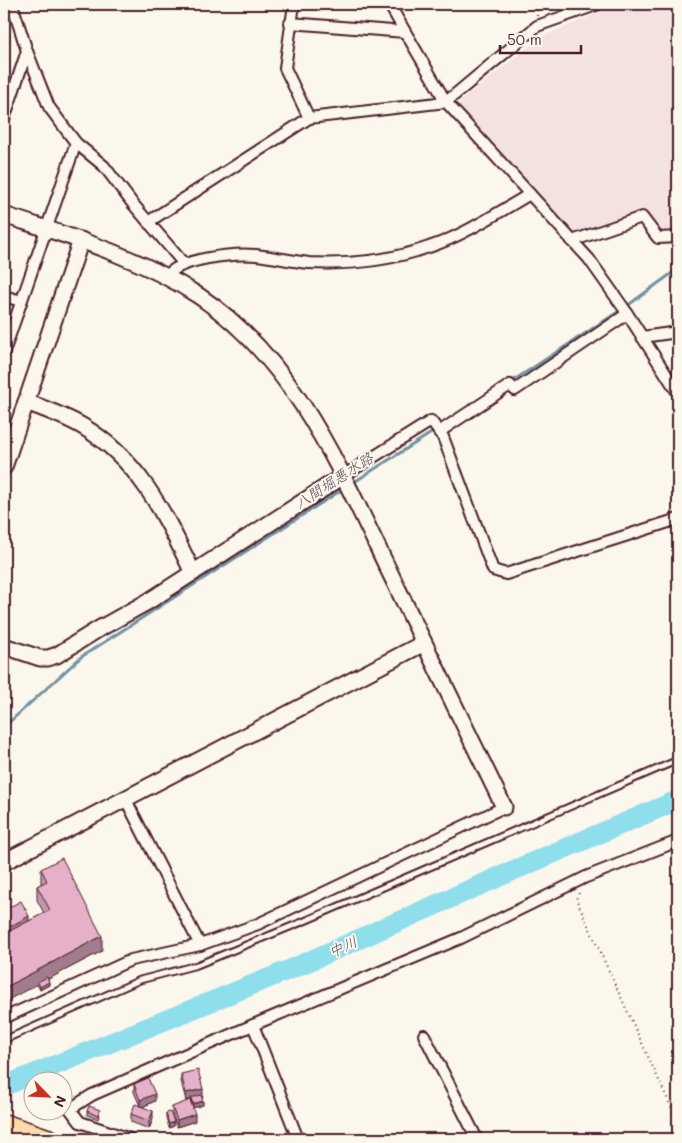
<svg xmlns="http://www.w3.org/2000/svg" width="682" height="1143" viewBox="0 0 682 1143" font-family="Mali,'Klee One',sans-serif">
<rect width="100%" height="100%" fill="#fbf7ec"/>
<filter id="ink" filterUnits="userSpaceOnUse"><feTurbulence type="fractalNoise" baseFrequency=".02" numOctaves="2"/><feDisplacementMap in="SourceGraphic" scale="10" xChannelSelector="R" yChannelSelector="G"/><feConvolveMatrix kernelMatrix="1 2 1 2 8 2 1 2 1" color-interpolation-filters="sRGB"/></filter>
<g filter="url(#ink)">
<path fill="#f4e2e1" d="M 619,4 L 678,4 L 678,234 L 668,234 L 655,228 L 642,209 L 583,235 L 576,234 L 458,109 L 460,101 L 541,37 Z"/>
<g fill="none" stroke-linecap="round" stroke-linejoin="round">
<g stroke="#73929f" stroke-width="3">
<path d="M 511,382 L 627,306 L 675,271 L 678,261"/>
<path d="M 351,484 L 436,430"/>
<path d="M 4,727 L 81,657 L 343,489"/>
</g>
<path stroke="#8fdeec" stroke-width="20" d="M 4,1086 L 296,967 L 512,871 L 678,800"/>
<g stroke="#4a1f2b" stroke-width="9">
<path id="lane" d="M 4,1040 L 140,980 L 197,965 L 307,920 L 678,760"/>
</g>
<g stroke="#4a1f2b" stroke-width="14">
<g id="street">
<path d="M 12,4 L 27,51 L 49,107 L 76,143 L 104,166 L 133,204 L 184,264"/>
<path d="M 294,4 L 285,68 L 309,118"/>
<path d="M 389,4 L 446,102 L 589,259 L 625,310 L 678,393"/>
<path d="M 290,23 L 405,32"/>
<path d="M 4,119 L 27,51"/>
<path d="M 148,222 L 309,118 L 446,102 L 537,26 L 599,4"/>
<path d="M 572,241 L 642,217 L 658,238 L 678,237"/>
<path d="M 166,277 C 179,258 235,253 256,255 C 274,257 291,261 309,263 C 349,265 392,260 429,247 C 463,236 499,212 530,194"/>
<path d="M 4,296 L 21,301"/>
<path d="M 642,337 L 678,332"/>
<path d="M 4,352 L 76,143"/>
<path d="M 439,432 L 510,385 L 515,390 L 627,314"/>
<path d="M 343,476 L 431,421 L 443,437 L 493,570 L 506,574 L 678,519"/>
<path d="M 125,798 L 200,945"/>
<path d="M 4,1018 L 131,960 L 200,945 L 258,924 L 504,807"/>
<path d="M 253,1025 L 298,1139"/>
<path d="M 424,1035 L 477,1139"/>
<path d="M 130,1139 L 80,1122 L 70,1109 L 92,1095 L 253,1025 L 461,938 L 586,877 L 678,841"/>
</g>
</g>
<g stroke="#4a1f2b" stroke-width="19">
<g id="secondary">
<path d="M 4,215 C 71,237 140,257 199,296 C 298,362 343,477 393,579 C 430,655 467,731 504,807"/>
<path d="M 26,402 C 45,409 65,416 82,426 C 140,460 165,515 193,573"/>
<path d="M 4,467 L 81,240"/>
<path d="M 4,646 L 40,658 L 48,658 L 57,655 L 97,630 L 149,601 L 343,476"/>
<path d="M 4,862 L 424,643"/>
</g>
</g>
<g stroke="#4a1f2b" stroke-width="22">
<path id="highway" d="M 4,1124 L 49,1139"/>
</g>
<g stroke="#4a1f2b" stroke-width="2" stroke-dasharray="1 4" stroke-linecap="butt">
<path d="M 537,16 L 537,4"/>
<path d="M 579,893 L 576,899 L 678,1122"/>
</g>
<use href="#lane" stroke="#fbf7ec" stroke-width="5"/>
<use href="#street" stroke="#fbf7ec" stroke-width="10"/>
<use href="#secondary" stroke="#fbf7ec" stroke-width="15"/>
<use href="#highway" stroke="#fddbac" stroke-width="19"/>
</g>
<g fill="#c597ac" stroke="#4a1f2b">
<path d="M 41,869 L 102,951 L 48,979 L 49,985 L 40,990 L 38,986 L 29,921 L 44,913 L 37,900 L 37,886 L 41,884 Z"/>
<path d="M 181,1074 L 203,1097 L 202,1097 L 203,1105 L 193,1108 L 191,1099 L 186,1101 L 181,1081 Z"/>
<path d="M 134,1084 L 155,1101 L 142,1107 L 153,1119 L 149,1129 L 131,1122 L 131,1114 L 140,1106 L 134,1092 Z"/>
<path d="M 172,1107 L 195,1121 L 177,1127 L 172,1114 Z"/>
<path d="M 87,1111 L 100,1114 L 98,1119 L 87,1115 Z"/>
<path d="M 166,1113 L 174,1126 L 169,1128 L 166,1117 Z"/>
</g>
<g fill="#a07b8c" stroke="#4a1f2b">
<path d="M 6,810 L 6,821 L 4,822 L 4,811 Z"/>
<path d="M 29,916 L 29,927 L 4,941 L 4,930 Z"/>
<path d="M 102,936 L 102,951 L 39,984 L 38,982 L 38,984 L 4,1002 L 4,988 Z"/>
<path d="M 49,982 L 49,985 L 40,990 L 40,987 Z"/>
<path d="M 203,1089 L 203,1097 L 186,1101 L 186,1093 Z"/>
<path d="M 155,1094 L 155,1101 L 140,1108 L 140,1100 Z"/>
<path d="M 203,1101 L 203,1105 L 193,1108 L 193,1104 Z"/>
<path d="M 153,1111 L 153,1119 L 149,1129 L 149,1121 Z"/>
<path d="M 195,1114 L 195,1121 L 177,1127 L 177,1120 Z"/>
<path d="M 174,1122 L 174,1126 L 169,1128 L 169,1124 Z"/>
</g>
<g fill="#e5b0c8" stroke="#4a1f2b">
<path d="M 62,858 L 102,936 L 4,988 L 4,934 L 50,910 L 37,886 L 47,881 L 41,869 Z"/>
<path d="M 21,901 L 29,916 L 4,930 L 4,910 Z"/>
<path d="M 47,977 L 49,982 L 40,987 L 38,982 Z"/>
<path d="M 198,1070 L 203,1089 L 186,1093 L 181,1074 Z"/>
<path d="M 148,1078 L 155,1094 L 140,1100 L 134,1084 Z"/>
<path d="M 201,1095 L 203,1101 L 193,1104 L 191,1098 Z"/>
<path d="M 190,1100 L 195,1114 L 177,1120 L 172,1107 Z"/>
<path d="M 135,1104 L 153,1111 L 149,1121 L 131,1114 Z"/>
<path d="M 89,1106 L 100,1110 L 98,1116 L 87,1111 Z"/>
<path d="M 170,1112 L 174,1122 L 169,1124 L 166,1113 Z"/>
</g>
</g>
<g text-anchor="middle" stroke-width="4" stroke-linejoin="round" paint-order="stroke">
<g font-size="15" font-style="italic" fill="#5b4f5b" stroke="#fbf7ec">
<text transform="translate(334 481) rotate(-33)" y="5">八間堀悪水路</text>
<text transform="translate(343 947) rotate(-24)" y="5">中川</text>
</g>
</g>
<rect width="682" height="1143" fill="none" stroke="#fbf7ec" stroke-width="20"/>
<rect x="10" y="10" width="662" height="1123" fill="none" stroke="#4a1f2b" stroke-width="2" filter="url(#ink)"/>
<g transform="translate(48 1096) rotate(114)"><circle r="24" fill="#fbf7ec" stroke="#b4a19f"/>
<path d="M0-4L9 19L0 12L-9 19Z" fill="#c8321e"/>
<text y="-8" font-size="14" font-weight="bold" text-anchor="middle" fill="#4a1f2b">N</text>
</g>
<path d="M500 45v8h81v-8" fill="none" stroke="#4a1f2b" stroke-width="2.5"/>
<text x="507" y="45" font-size="15" fill="#4a1f2b" stroke="#fbf7ec" stroke-width="4" paint-order="stroke">50 m</text>
</svg>
